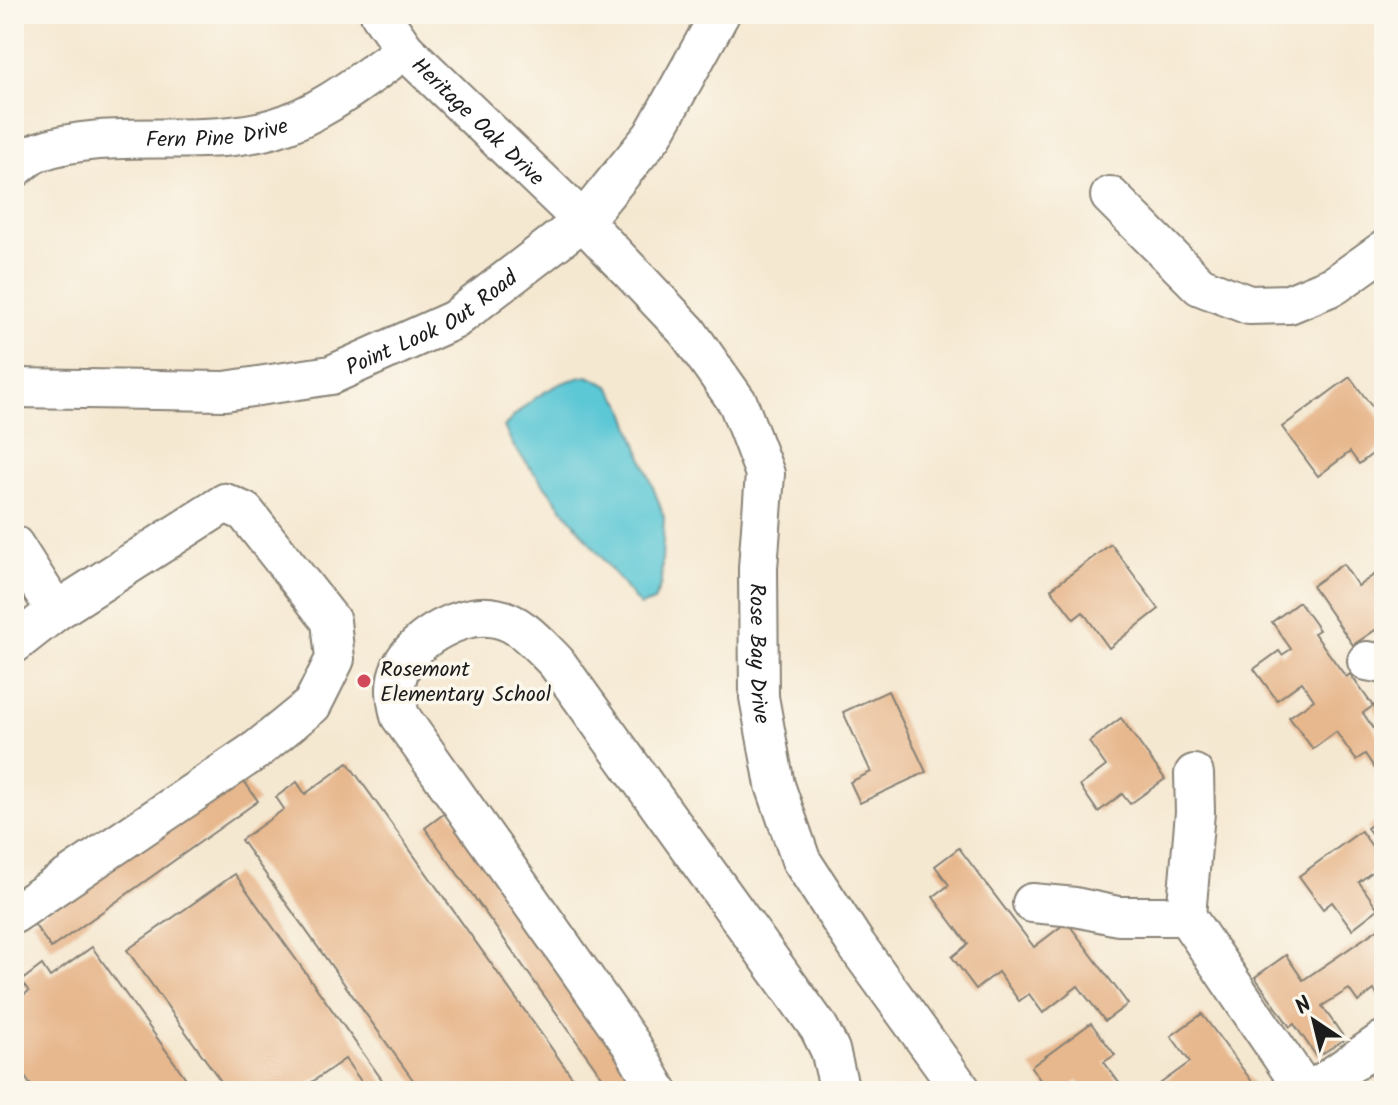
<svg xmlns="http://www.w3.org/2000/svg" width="1398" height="1105" viewBox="0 0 1398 1105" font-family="Kalam,sans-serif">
<rect width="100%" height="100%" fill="#fbf7ec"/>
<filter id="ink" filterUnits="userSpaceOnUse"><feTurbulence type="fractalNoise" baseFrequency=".0125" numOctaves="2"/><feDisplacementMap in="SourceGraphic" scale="16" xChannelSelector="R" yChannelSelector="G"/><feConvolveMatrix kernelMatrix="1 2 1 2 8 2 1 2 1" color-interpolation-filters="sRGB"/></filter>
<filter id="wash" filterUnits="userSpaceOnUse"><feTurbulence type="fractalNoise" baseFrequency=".006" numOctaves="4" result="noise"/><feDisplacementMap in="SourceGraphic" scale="32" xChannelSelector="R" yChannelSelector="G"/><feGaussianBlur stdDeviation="1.8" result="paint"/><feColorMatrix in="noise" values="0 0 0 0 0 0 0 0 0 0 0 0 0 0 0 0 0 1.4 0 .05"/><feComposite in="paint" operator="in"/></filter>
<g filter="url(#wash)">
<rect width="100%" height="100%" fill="#f5e8d1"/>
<path fill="#5cc7d5" stroke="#3c7278" stroke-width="2" d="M 588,376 L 609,386 L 623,406 L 664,517 L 661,584 L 654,601 L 640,606 L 514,447 L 504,427 C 527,401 555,381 588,376 Z"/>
<g id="blocks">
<g fill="#e7b78d">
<path d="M 1350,377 L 1384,423 L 1384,445 L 1359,464 L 1350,452 L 1318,476 L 1282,427 Z"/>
<path d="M 1111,544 L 1159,609 L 1109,648 L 1083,612 L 1074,619 L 1051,589 Z"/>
<path d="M 1343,564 L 1358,586 L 1384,568 L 1384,624 L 1353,645 L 1312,586 Z"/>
<path d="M 1299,602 L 1319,630 L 1314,633 L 1346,677 L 1350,674 L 1373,706 L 1384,698 L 1384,724 L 1373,706 L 1363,713 L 1380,738 L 1384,735 L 1384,769 L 1378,773 L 1365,754 L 1356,760 L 1336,732 L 1313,749 L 1289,717 L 1314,700 L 1302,682 L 1277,700 L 1254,669 L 1279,651 L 1282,655 L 1291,649 L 1272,622 Z"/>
<path d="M 888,691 L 926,772 L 860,803 L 850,782 L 871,772 L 843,712 Z"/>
<path d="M 1121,718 L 1165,779 L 1130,804 L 1122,794 L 1098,812 L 1080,786 L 1106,766 L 1089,742 Z"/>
<path d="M 348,763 L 582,1091 L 421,1091 L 241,840 L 284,809 L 276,797 L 297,782 L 305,794 Z"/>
<path d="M 239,774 L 258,801 L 51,948 L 32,921 Z"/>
<path d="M 449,810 L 649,1091 L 612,1091 L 425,828 Z"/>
<path d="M 1384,816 L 1384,851 L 1367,828 Z"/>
<path d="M 1361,831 L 1384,863 L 1359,882 L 1378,909 L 1352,929 L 1332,902 L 1323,909 L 1299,876 Z"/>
<path d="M 959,848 L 1034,947 L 1067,922 L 1128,1004 L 1105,1021 L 1078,986 L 1043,1013 L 1029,994 L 1019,1001 L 998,972 L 976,989 L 952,957 L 968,944 L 933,897 L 949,885 L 935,866 Z"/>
<path d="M 235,874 L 390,1091 L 368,1091 L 345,1059 L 299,1091 L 228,1091 L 127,950 Z"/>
<path d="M 1384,925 L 1384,1005 L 1374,990 L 1358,1002 L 1349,989 L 1322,1006 L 1345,1039 L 1317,1057 L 1294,1024 L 1290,1027 L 1255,977 L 1286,955 L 1303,980 Z"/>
<path d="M 92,947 L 195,1091 L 35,1091 L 14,1062 L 14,1002 L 29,991 L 21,981 L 42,965 L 50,977 Z"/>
<path d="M 1202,1014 L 1259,1091 L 1211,1091 L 1207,1087 L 1201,1091 L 1150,1091 L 1190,1062 L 1171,1036 Z"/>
<path d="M 1091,1023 L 1115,1055 L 1104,1062 L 1125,1091 L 1085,1091 L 1078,1081 L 1064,1091 L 1048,1091 L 1031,1067 Z"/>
</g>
</g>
</g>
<g filter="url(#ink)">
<use href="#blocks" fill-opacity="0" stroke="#888276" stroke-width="2"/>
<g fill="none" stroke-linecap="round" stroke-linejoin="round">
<g stroke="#888276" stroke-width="42">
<g id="minor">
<path id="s1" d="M 380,14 L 405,50 L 583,221 L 687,331 L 738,403 L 765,474 L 758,568 L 759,697 L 775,785 L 801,860 L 857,946 L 962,1091"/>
<path id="s2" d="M 14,169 C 21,163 30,155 38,152 C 111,126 200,150 274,128 C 322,114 365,78 405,50"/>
<path d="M 1110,196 L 1200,286 L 1249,305 L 1289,304 L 1335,285 L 1384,250"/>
<path id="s3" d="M 14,388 L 225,391 L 331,375 L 454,320 L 583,221 L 653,135 L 720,14"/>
<path d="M 14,545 L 56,611"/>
<path d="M 14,644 L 56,611 L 225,503 L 245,512 L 331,621 L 335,659 L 312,705 L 258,749 L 14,914"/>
<path d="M 1367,661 L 1384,664"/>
<path d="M 1032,903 L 1075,907 L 1118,916 L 1186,916"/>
<path d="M 1186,916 L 1305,1091"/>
<path d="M 1186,916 L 1195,812 L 1194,774"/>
<path d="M 658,1091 L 631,1044 L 400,716 C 396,699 393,683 401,667 C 416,637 463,611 496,618 C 520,622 539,645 556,662 L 819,1028 L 830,1050 L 840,1091"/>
<path d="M 1311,1091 L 1384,1040"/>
</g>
</g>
<use href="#minor" stroke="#fff" stroke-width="38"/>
</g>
</g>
<circle fill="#d1495b" stroke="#fbf7ec" stroke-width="3" cx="364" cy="681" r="8"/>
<g text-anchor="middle" stroke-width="7" stroke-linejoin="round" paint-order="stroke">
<g font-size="22" fill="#1c1c1c" stroke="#fbf7ec">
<text dy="8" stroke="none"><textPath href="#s1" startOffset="146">Heritage Oak Drive</textPath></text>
<text dy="8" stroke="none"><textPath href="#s2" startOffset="210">Fern Pine Drive</textPath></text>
<text dy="8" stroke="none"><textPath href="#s3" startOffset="432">Point Look Out Road</textPath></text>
<text dy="8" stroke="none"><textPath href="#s1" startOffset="786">Rose Bay Drive</textPath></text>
</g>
<g font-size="22" fill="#1c1c1c" stroke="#fbf7ec" text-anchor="start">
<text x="380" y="676">Rosemont<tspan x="380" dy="25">Elementary School</tspan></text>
</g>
</g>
<rect width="1398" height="1105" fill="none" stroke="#fbf7ec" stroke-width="48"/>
<g transform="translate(1314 1021) rotate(325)" stroke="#fbf7ec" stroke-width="6" paint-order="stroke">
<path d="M0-6L14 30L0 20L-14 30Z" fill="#1c1c1c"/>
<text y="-12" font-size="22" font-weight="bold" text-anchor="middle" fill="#1c1c1c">N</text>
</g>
</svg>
